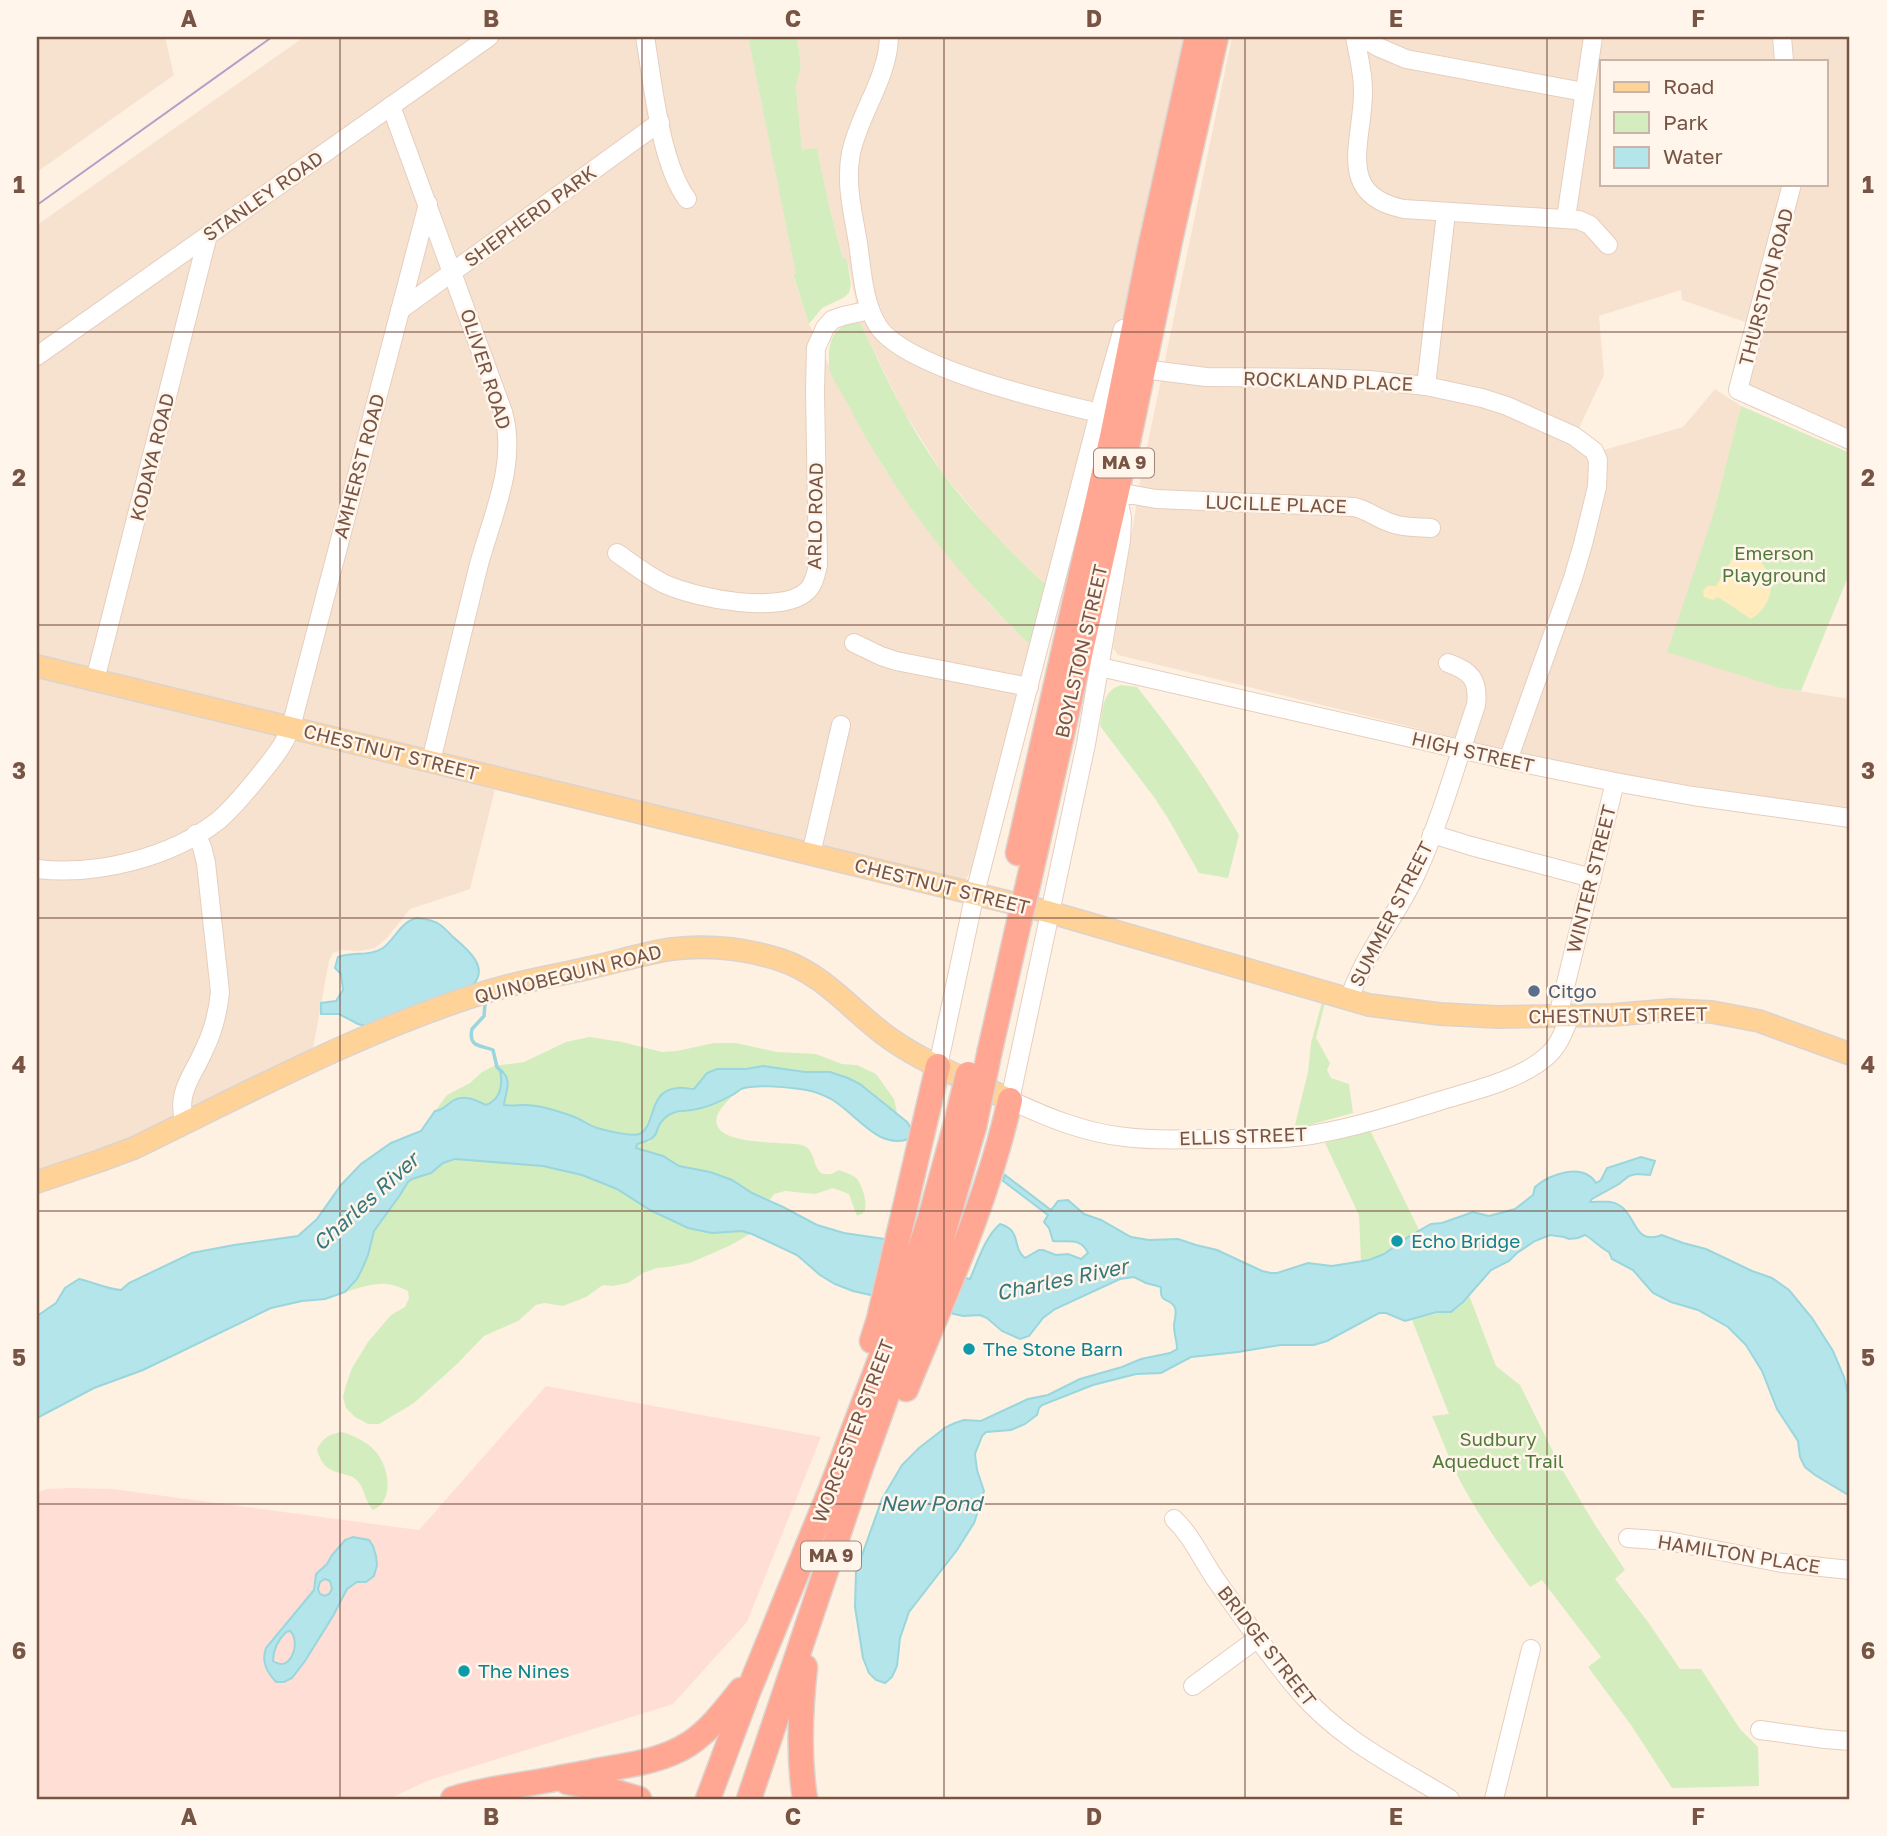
<svg xmlns="http://www.w3.org/2000/svg" width="1887" height="1836" viewBox="0 0 1887 1836" font-family="'Golos Text',sans-serif">
<rect width="100%" height="100%" fill="#fef1e1"/>
<g fill="#f7e2cf" fill-rule="evenodd">
<path d="M 37,37 L 165,37 L 174,75 L 37,172 Z"/>
<path d="M 304,37 L 748,37 L 797,275 L 793,275 L 809,324 L 851,411 L 885,470 L 930,533 L 959,569 L 989,604 L 1030,645 L 973,868 L 966,879 L 955,880 L 37,656 L 37,225 Z"/>
<path d="M 797,37 L 1184,37 L 1140,253 L 1046,585 L 992,533 L 941,471 L 903,410 L 860,322 L 847,259 L 843,259 L 829,206 L 817,148 L 802,151 L 796,87 L 801,66 Z"/>
<path d="M 1232,37 L 1850,37 L 1850,434 L 1748,385 L 1765,329 L 1682,300 L 1681,290 L 1599,316 L 1604,375 L 1578,430 L 1604,450 L 1683,427 L 1715,389 L 1741,406 L 1713,515 L 1780,688 L 1850,699 L 1850,810 L 1598,773 L 1118,655 L 1113,648 L 1141,476 ZM 1602,61 L 1826,61 L 1826,184 L 1602,184 Z"/>
<path d="M 37,678 L 495,790 L 470,889 L 410,909 L 387,938 L 375,948 L 360,951 L 342,950 L 333,953 L 329,961 L 313,1049 L 106,1151 L 37,1173 Z"/>
</g>
<path fill="#ffdfd5" d="M 546,1386 L 821,1437 L 747,1622 L 673,1704 L 427,1781 L 389,1799 L 37,1799 L 37,1493 L 47,1489 L 71,1488 L 112,1489 L 419,1530 Z"/>
<g fill="#d4edbe">
<path d="M 748,37 L 797,37 L 801,66 L 796,87 L 802,150 L 817,148 L 829,206 L 843,259 L 847,259 L 851,285 L 849,293 L 843,298 L 822,308 L 809,324 L 793,274 L 796,274 Z"/>
<path d="M 860,322 C 881,366 901,411 928,452 C 961,502 1002,544 1046,585 L 1030,645 C 1006,621 982,597 960,571 C 916,519 877,462 846,401 C 841,391 832,379 829,368 C 829,367 829,358 829,357 C 829,335 838,324 860,322 Z"/>
<path d="M 1741,406 L 1850,453 L 1850,572 L 1801,691 L 1780,688 L 1667,652 L 1713,515 Z"/>
<path d="M 1121,685 L 1137,687 C 1175,734 1209,783 1239,835 L 1228,878 L 1199,873 L 1169,820 L 1154,797 L 1100,726 C 1103,709 1102,691 1121,685 Z"/>
<path d="M 1322,1002 L 1325,1003 L 1316,1038 L 1330,1063 L 1327,1070 L 1331,1078 L 1349,1084 L 1353,1113 L 1294,1129 L 1308,1072 L 1311,1043 Z"/>
<path d="M 589,1037 L 622,1042 L 662,1052 L 677,1051 L 714,1043 L 736,1043 L 777,1052 L 816,1054 L 842,1064 L 857,1065 L 876,1074 L 894,1099 L 897,1113 L 878,1100 L 861,1084 L 830,1072 L 805,1072 L 763,1066 L 746,1069 L 731,1069 L 707,1073 L 694,1089 L 678,1088 L 648,1122 L 643,1132 L 633,1135 L 595,1128 L 572,1116 L 540,1107 L 526,1105 L 504,1105 C 506,1089 515,1085 500,1071 C 503,1085 500,1099 486,1105 C 474,1099 464,1094 451,1103 C 445,1107 442,1110 435,1111 L 447,1095 L 470,1083 L 482,1072 L 494,1066 L 524,1062 L 566,1042 Z"/>
<path d="M 734,1094 C 728,1101 720,1108 717,1116 C 708,1147 786,1141 802,1145 C 819,1150 810,1177 830,1174 C 833,1174 836,1171 839,1170 C 844,1172 851,1174 855,1177 C 862,1183 867,1200 865,1209 C 864,1214 861,1214 857,1216 L 849,1194 L 833,1188 L 815,1194 L 785,1191 L 774,1194 L 770,1200 L 752,1193 L 737,1183 L 716,1174 L 679,1166 L 663,1156 L 636,1148 L 637,1144 L 649,1142 L 653,1138 L 663,1120 L 670,1114 L 691,1111 L 720,1101 Z"/>
<path d="M 1370,1130 L 1419,1230 C 1400,1242 1383,1258 1361,1261 L 1359,1215 L 1325,1143 Z"/>
<path d="M 461,1159 L 551,1167 L 582,1175 L 617,1189 L 712,1233 L 742,1231 L 752,1233 L 729,1246 L 690,1263 L 668,1267 L 657,1268 L 643,1273 L 628,1283 L 612,1286 L 603,1285 L 586,1297 L 563,1306 L 544,1303 L 536,1305 L 518,1321 L 484,1336 L 457,1364 L 414,1403 L 379,1424 L 368,1424 L 355,1417 L 346,1408 L 343,1397 L 346,1385 L 352,1368 L 368,1342 L 391,1315 L 405,1307 L 409,1298 L 408,1291 C 384,1278 370,1285 345,1292 L 357,1279 L 363,1267 L 368,1255 L 373,1231 L 400,1195 L 408,1182 L 412,1179 L 431,1173 L 443,1163 Z"/>
<path d="M 1469,1295 L 1496,1366 L 1520,1385 L 1560,1466 L 1595,1525 L 1625,1570 L 1615,1579 L 1648,1622 L 1680,1669 L 1701,1669 L 1740,1729 L 1758,1747 L 1759,1786 L 1672,1788 L 1631,1725 L 1588,1667 L 1601,1657 L 1542,1580 L 1530,1587 C 1503,1550 1476,1513 1455,1471 C 1447,1453 1440,1434 1432,1416 L 1449,1414 L 1412,1320 L 1458,1308 Z"/>
<path d="M 342,1432 C 354,1436 367,1441 376,1452 C 389,1467 395,1501 373,1510 C 366,1502 365,1493 360,1484 C 350,1467 325,1482 317,1449 C 323,1438 329,1434 342,1432 Z"/>
</g>
<path fill="#ffebbb" d="M 1737,551 C 1775,557 1783,599 1751,619 L 1718,597 L 1713,600 L 1704,597 L 1703,591 L 1707,586 L 1716,586 Z"/>
<g fill="#b4e5ea" stroke="#99d6dd" stroke-width="2" fill-rule="evenodd">
<path d="M 417,918 C 425,919 433,920 439,924 C 444,927 448,932 452,936 C 466,948 491,967 472,986 L 366,1026 L 358,1024 L 339,1014 L 321,1014 L 321,1003 L 336,1001 L 343,990 L 341,974 L 335,968 L 338,957 C 353,951 369,957 383,948 C 396,938 400,922 417,918 Z"/>
<path d="M 763,1066 L 805,1072 L 830,1072 L 848,1078 L 860,1084 L 907,1122 L 911,1128 L 909,1139 C 877,1150 856,1113 831,1099 C 822,1094 811,1090 800,1089 C 787,1087 754,1084 741,1089 C 738,1091 735,1094 732,1095 C 720,1102 705,1108 692,1110 C 683,1112 673,1110 666,1117 C 650,1130 666,1137 637,1144 L 636,1148 L 663,1156 L 679,1166 L 710,1172 L 732,1180 L 752,1193 L 783,1207 L 817,1225 L 844,1233 L 885,1239 L 881,1258 L 970,1279 C 978,1261 985,1237 1000,1224 C 1023,1231 1011,1247 1025,1258 L 1039,1250 L 1043,1250 L 1056,1255 L 1068,1254 L 1081,1259 L 1088,1253 C 1080,1236 1066,1243 1053,1241 L 1049,1228 L 1044,1222 L 1048,1215 L 1003,1181 L 1005,1175 L 1051,1210 L 1058,1201 L 1068,1200 L 1084,1214 L 1101,1220 L 1131,1237 L 1149,1240 L 1178,1239 L 1196,1245 L 1217,1250 L 1262,1271 L 1271,1273 L 1277,1273 L 1308,1263 L 1332,1266 L 1369,1260 L 1384,1254 L 1408,1237 L 1431,1224 L 1442,1223 L 1473,1212 L 1489,1216 L 1515,1209 L 1533,1195 L 1535,1187 C 1550,1174 1583,1162 1596,1183 L 1601,1180 L 1607,1168 L 1641,1157 L 1655,1161 L 1650,1175 L 1636,1174 L 1629,1176 L 1619,1184 L 1592,1199 L 1590,1202 C 1600,1202 1611,1200 1619,1205 C 1637,1215 1633,1246 1662,1235 L 1683,1243 L 1706,1249 L 1752,1271 L 1772,1278 L 1789,1290 L 1812,1318 L 1833,1351 L 1844,1377 L 1850,1403 L 1850,1496 L 1815,1475 L 1805,1467 L 1800,1457 L 1798,1441 L 1777,1409 L 1762,1371 L 1746,1345 L 1728,1327 L 1698,1310 L 1671,1302 L 1653,1293 L 1633,1270 L 1612,1259 L 1609,1252 C 1600,1248 1594,1240 1585,1235 L 1578,1238 L 1569,1239 L 1564,1237 L 1550,1235 L 1535,1241 L 1517,1253 L 1509,1261 L 1491,1270 L 1463,1302 L 1451,1312 L 1437,1312 L 1405,1321 L 1386,1313 L 1379,1313 L 1327,1341 L 1314,1345 L 1280,1345 L 1238,1352 L 1191,1357 L 1161,1373 L 1136,1374 L 1093,1385 L 1042,1405 L 1039,1408 L 1037,1415 L 1025,1424 L 1011,1430 L 986,1432 L 982,1436 L 975,1454 L 977,1470 L 984,1491 L 979,1508 L 974,1523 L 957,1550 L 909,1612 L 900,1638 L 897,1666 L 892,1677 L 885,1683 L 876,1680 L 869,1673 L 863,1658 L 855,1607 L 856,1572 L 882,1499 L 902,1465 L 919,1448 L 946,1427 L 955,1423 L 964,1420 L 981,1421 L 1028,1399 L 1048,1395 L 1080,1379 L 1122,1367 L 1141,1359 L 1170,1353 L 1177,1349 C 1177,1341 1174,1334 1174,1326 C 1174,1321 1177,1314 1175,1308 C 1171,1297 1159,1305 1161,1287 L 1146,1283 L 1134,1277 L 1120,1279 L 1055,1309 L 1043,1318 L 1029,1336 L 1020,1339 L 1002,1331 L 987,1318 L 980,1315 L 963,1316 L 853,1291 L 835,1284 L 820,1275 L 797,1255 L 752,1234 L 742,1231 L 712,1233 L 688,1228 L 650,1210 L 617,1189 L 582,1175 L 543,1166 L 455,1159 L 443,1163 L 431,1173 L 412,1179 L 408,1182 L 400,1195 L 374,1231 L 368,1255 L 363,1267 L 357,1279 L 345,1292 L 325,1299 L 302,1301 L 271,1308 L 143,1370 L 94,1388 L 37,1418 L 37,1316 L 56,1303 L 65,1288 L 79,1279 C 93,1282 106,1289 121,1290 L 129,1283 L 192,1253 L 234,1245 L 298,1236 L 317,1219 L 341,1185 L 361,1164 L 391,1143 L 421,1131 L 435,1111 C 443,1110 444,1107 451,1102 C 463,1094 474,1099 486,1105 C 501,1099 503,1085 500,1070 C 514,1079 505,1093 504,1105 C 511,1106 518,1105 525,1105 C 540,1105 558,1111 572,1116 C 581,1119 588,1125 597,1128 C 604,1130 632,1137 639,1134 C 657,1126 647,1090 678,1088 C 683,1087 689,1089 694,1089 L 707,1073 L 717,1069 L 746,1069 Z"/>
<path d="M 353,1537 L 369,1540 L 373,1546 L 376,1556 L 377,1565 L 374,1576 L 366,1582 L 357,1582 L 347,1589 L 333,1616 L 305,1661 L 292,1678 L 284,1682 L 276,1682 C 267,1672 261,1662 266,1648 L 314,1590 L 316,1574 L 327,1564 L 332,1555 L 345,1540 ZM 325,1579 L 330,1581 L 332,1589 L 329,1594 L 325,1596 L 320,1594 L 318,1589 L 320,1582 ZM 290,1631 C 302,1642 290,1674 273,1661 C 273,1649 278,1640 286,1632 Z"/>
</g>
<g fill="none" stroke-linecap="round" stroke-linejoin="round">
<path stroke="#99d6dd" stroke-width="3.5" d="M 485,1003 L 484,1016 L 472,1029 C 468,1048 481,1045 493,1050 L 497,1067 L 502,1072"/>
<g stroke="#e6cebe" stroke-width="20">
<g id="minor">
<path d="M 645,37 C 653,83 660,163 687,199"/>
<path d="M 889,37 C 888,78 859,114 851,153 C 845,183 853,213 858,243 C 862,270 863,302 878,326 C 905,368 1048,401 1099,413"/>
<path d="M 1355,37 C 1358,54 1363,72 1363,90 C 1364,139 1333,195 1404,209 L 1579,220 L 1590,225 L 1608,245"/>
<path d="M 1361,37 L 1378,47 L 1406,59 L 1584,92"/>
<path d="M 1782,37 L 1784,61"/>
<path d="M 391,106 L 503,412 C 518,465 491,518 478,568 C 462,633 446,697 431,761"/>
<path d="M 1792,184 L 1738,390 L 1850,440"/>
<path d="M 1566,218 L 1593,37"/>
<path d="M 400,310 L 660,122"/>
<path d="M 37,356 L 489,37"/>
<path d="M 1143,369 L 1206,377 L 1319,378 L 1369,380 L 1426,386 L 1482,398 L 1507,406 L 1574,436 L 1594,451 L 1598,460 L 1597,487 L 1583,544 L 1573,578 L 1508,760"/>
<path d="M 1426,386 L 1446,213"/>
<path d="M 1431,528 C 1417,527 1403,528 1391,523 C 1378,519 1368,510 1354,507 L 1156,499 L 1117,492 L 1122,518 L 1121,540 L 1086,744 L 1010,1100 C 1046,1117 1085,1133 1125,1137 C 1153,1141 1182,1139 1210,1139 C 1244,1139 1278,1140 1311,1135 C 1358,1127 1404,1112 1449,1098 C 1480,1089 1522,1078 1546,1057 C 1559,1046 1564,1031 1570,1016"/>
<path d="M 617,553 C 633,564 649,577 667,585 C 697,598 783,616 808,590 C 814,584 816,574 818,565 L 815,391 L 816,348 L 825,328 L 832,320 L 843,316 L 870,310"/>
<path d="M 854,643 L 881,656 L 896,661 L 1029,687"/>
<path d="M 1100,667 L 1508,760 L 1615,782 L 1693,796 L 1850,818"/>
<path d="M 95,680 L 208,235"/>
<path d="M 1432,834 L 1471,846 L 1592,878"/>
<path d="M 811,854 L 841,725"/>
<path d="M 37,869 C 96,876 171,858 219,820 C 234,807 246,792 259,776 C 271,761 284,746 291,727 L 428,204"/>
<path d="M 1349,1000 C 1364,953 1397,916 1417,872 C 1441,819 1457,761 1476,705 C 1479,680 1471,671 1448,663"/>
<path d="M 1558,1016 L 1615,782"/>
<path d="M 938,1066 L 975,893 L 1099,413 L 1123,329"/>
<path d="M 185,1123 C 175,1093 193,1076 204,1050 C 213,1032 218,1012 220,992 L 206,863 L 202,847 L 196,834"/>
<path d="M 1174,1519 C 1192,1536 1202,1560 1216,1580 C 1243,1618 1269,1656 1299,1691 C 1339,1739 1397,1767 1450,1799"/>
<path d="M 1628,1538 L 1669,1541 L 1782,1563 L 1850,1570"/>
<path d="M 1193,1686 L 1258,1638"/>
<path d="M 1760,1730 L 1825,1739 L 1850,1741"/>
<path d="M 1494,1799 L 1531,1649"/>
</g>
</g>
<g stroke="#dcd3cf" stroke-width="24">
<g id="major">
<path d="M 37,666 L 1049,912 L 1369,1005 L 1440,1014 L 1498,1017 L 1612,1015 L 1671,1010 L 1712,1012 L 1759,1021 L 1850,1054"/>
<path d="M 37,1182 L 99,1161 L 134,1148 C 249,1092 364,1030 486,992 C 520,981 555,976 589,968 C 617,962 644,953 672,949 C 708,945 747,949 781,960 C 826,975 854,1014 892,1040 C 928,1065 971,1081 1010,1100"/>
</g>
</g>
<g stroke="#dcd3cf" stroke-width="27">
<g id="highway">
<path d="M 1018,853 L 1112,437 L 1150,248 L 1197,37"/>
<path d="M 1027,889 L 1128,442 L 1171,236 L 1216,37"/>
<path d="M 990,1050 L 1019,922"/>
<path d="M 872,1341 L 879,1319 L 938,1066"/>
<path d="M 906,1389 C 945,1294 988,1200 1010,1100"/>
<path d="M 805,1667 C 800,1712 798,1755 805,1799"/>
<path d="M 567,1782 L 609,1790 L 639,1799"/>
<path d="M 453,1799 C 486,1788 520,1786 554,1779 C 566,1777 578,1774 591,1772 C 625,1765 659,1763 689,1744 C 710,1730 725,1710 741,1690"/>
<path d="M 708,1799 L 748,1692 L 831,1489 L 899,1310 L 930,1219 L 957,1120"/>
<path d="M 749,1799 L 860,1470 L 935,1262 L 974,1127"/>
</g>
</g>
<use href="#minor" stroke="#fff" stroke-width="18"/>
<use href="#major" stroke="#ffd298" stroke-width="21"/>
<use href="#highway" stroke="#ffa792" stroke-width="24"/>
<path stroke="#b39fc9" stroke-width="2" d="M 37,205 L 272,37"/>
<g stroke="#dcd3cf" stroke-width="27" stroke-linecap="butt">
<g id="highway-bridge">
<path d="M 1019,922 L 1027,889"/>
<path d="M 957,1120 L 968,1074"/>
<path d="M 974,1127 L 990,1050"/>
</g>
</g>
<use href="#highway-bridge" stroke="#ffa792" stroke-width="24"/>
</g>
<path fill="none" stroke="#785445" stroke-width="2" stroke-opacity="0.55" d="M 340,37 L 340,1799M 642,37 L 642,1799M 944,37 L 944,1799M 1245,37 L 1245,1799M 1547,37 L 1547,1799M 37,332 L 1850,332M 37,625 L 1850,625M 37,918 L 1850,918M 37,1211 L 1850,1211M 37,1504 L 1850,1504"/>
<circle fill="#5c6f8a" stroke="#fff5ea" stroke-width="2.5" cx="1534" cy="991" r="7"/>
<g fill="#0f9aa8" stroke="#fff5ea" stroke-width="2.5">
<circle cx="1397" cy="1241" r="7"/>
<circle cx="969" cy="1349" r="7"/>
<circle cx="464" cy="1671" r="7"/>
</g>
<g text-anchor="middle" stroke-width="5" stroke-linejoin="round" paint-order="stroke">
<g fill="#fff5ea" stroke="#a08476" stroke-width="2">
<rect x="1094" y="448.5" width="60" height="29" rx="5"/>
<rect x="801" y="1541.5" width="60" height="29" rx="5"/>
</g>
<g font-size="18" font-weight="bold" fill="#785445">
<text x="1124" y="469">MA 9</text>
<text x="831" y="1562">MA 9</text>
</g>
<g font-size="19" fill="#785445" stroke="#fff5ea">
<text transform="translate(263 196) rotate(-35)" y="7">STANLEY ROAD</text>
<text transform="translate(530 216) rotate(-36)" y="7">SHEPHERD PARK</text>
<text transform="translate(1766 287) rotate(-75)" y="7">THURSTON ROAD</text>
<text transform="translate(486 369) rotate(72)" y="7">OLIVER ROAD</text>
<text transform="translate(1328 381) rotate(2)" y="7">ROCKLAND PLACE</text>
<text transform="translate(152 457) rotate(-76)" y="7">KODAYA ROAD</text>
<text transform="translate(359 466) rotate(-75)" y="7">AMHERST ROAD</text>
<text transform="translate(1276 504) rotate(2)" y="7">LUCILLE PLACE</text>
<text transform="translate(815 516) rotate(-89)" y="7">ARLO ROAD</text>
<text transform="translate(1081 651) rotate(-77)" y="7">BOYLSTON STREET</text>
<text transform="translate(391 752) rotate(14)" y="7">CHESTNUT STREET</text>
<text transform="translate(1473 752) rotate(13)" y="7">HIGH STREET</text>
<text transform="translate(1591 879) rotate(-76)" y="7">WINTER STREET</text>
<text transform="translate(942 886) rotate(14)" y="7">CHESTNUT STREET</text>
<text transform="translate(1391 914) rotate(-63)" y="7">SUMMER STREET</text>
<text transform="translate(568 974) rotate(-14)" y="7">QUINOBEQUIN ROAD</text>
<text transform="translate(1618 1015) rotate(-1)" y="7">CHESTNUT STREET</text>
<text transform="translate(1243 1136) rotate(-2)" y="7">ELLIS STREET</text>
<text transform="translate(853 1431) rotate(-69)" y="7">WORCESTER STREET</text>
<text transform="translate(1739 1554) rotate(9)" y="7">HAMILTON PLACE</text>
<text transform="translate(1267 1646) rotate(52)" y="7">BRIDGE STREET</text>
</g>
<g font-size="19" fill="#517a3a" stroke="#fff5ea">
<text x="1774" y="560">Emerson<tspan x="1774" dy="22">Playground</tspan></text>
<text x="1498" y="1446">Sudbury<tspan x="1498" dy="22">Aqueduct Trail</tspan></text>
</g>
<g font-size="19" fill="#4e5e75" stroke="#fff5ea" text-anchor="start">
<text x="1548" y="998">Citgo</text>
</g>
<g font-size="19" fill="#0d838f" stroke="#fff5ea" text-anchor="start">
<text x="1411" y="1248">Echo Bridge</text>
<text x="983" y="1356">The Stone Barn</text>
<text x="478" y="1678">The Nines</text>
</g>
<g font-size="21" font-style="italic" fill="#37787f" stroke="#fff5ea">
<text transform="translate(366 1202) rotate(-42)" y="7">Charles River</text>
<text transform="translate(1062 1280) rotate(-12)" y="7">Charles River</text>
<text x="931" y="1511">New Pond</text>
</g>
</g>
<rect width="1887" height="1836" fill="none" stroke="#fff5ea" stroke-width="77"/>
<rect x="1600" y="60" width="228" height="126" fill="#fff5ea" stroke="#c9b5a8" stroke-width="2"/>
<rect x="1614" y="82" width="35" height="10" fill="#ffd298" stroke="#c9b5a8" stroke-width="2"/>
<text x="1663" y="94" font-size="21" fill="#785445">Road</text>
<rect x="1614" y="112" width="35" height="21" fill="#d4edbe" stroke="#c9b5a8" stroke-width="2"/>
<text x="1663" y="130" font-size="21" fill="#785445">Park</text>
<rect x="1614" y="147" width="35" height="21" fill="#b4e5ea" stroke="#c9b5a8" stroke-width="2"/>
<text x="1663" y="164" font-size="21" fill="#785445">Water</text>
<rect x="38" y="38" width="1810" height="1760" fill="none" stroke="#785445" stroke-width="2.5"/>
<g font-size="23" text-anchor="middle" font-weight="bold" fill="#785445">
<text x="189" y="27">A</text>
<text x="491" y="27">B</text>
<text x="793" y="27">C</text>
<text x="1094" y="27">D</text>
<text x="1396" y="27">E</text>
<text x="1698" y="27">F</text>
<text x="19" y="193">1</text>
<text x="1868" y="193">1</text>
<text x="19" y="486">2</text>
<text x="1868" y="486">2</text>
<text x="19" y="779">3</text>
<text x="1868" y="779">3</text>
<text x="19" y="1073">4</text>
<text x="1868" y="1073">4</text>
<text x="19" y="1366">5</text>
<text x="1868" y="1366">5</text>
<text x="19" y="1659">6</text>
<text x="1868" y="1659">6</text>
<text x="189" y="1825">A</text>
<text x="491" y="1825">B</text>
<text x="793" y="1825">C</text>
<text x="1094" y="1825">D</text>
<text x="1396" y="1825">E</text>
<text x="1698" y="1825">F</text>
</g>
</svg>
